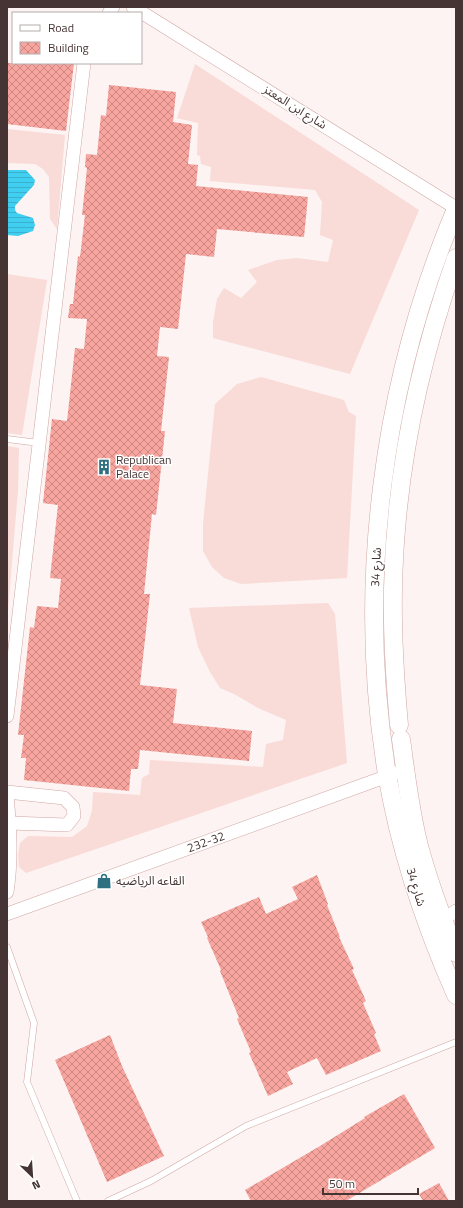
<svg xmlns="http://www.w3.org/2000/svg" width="463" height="1208" viewBox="0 0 463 1208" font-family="'Titillium Web','Noto Sans Arabic',sans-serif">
<defs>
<pattern id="water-rules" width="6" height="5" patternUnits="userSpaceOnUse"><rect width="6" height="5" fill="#40cff0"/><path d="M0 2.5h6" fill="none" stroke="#3ab2ce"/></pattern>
<pattern id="building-cross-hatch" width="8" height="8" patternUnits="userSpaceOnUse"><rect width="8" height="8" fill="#f9a59f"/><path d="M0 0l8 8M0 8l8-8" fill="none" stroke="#cb8782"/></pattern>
</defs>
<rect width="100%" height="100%" fill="#fcf3f2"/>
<g fill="#f9dbd8">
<path d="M 195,64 L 419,210 L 350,374 L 213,338 L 213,322 L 217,299 L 224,288 L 241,298 L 257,282 L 248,270 L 277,260 L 297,258 L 328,262 L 333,240 L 320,235 L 322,202 L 315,190 L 210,181 L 211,167 L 201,164 L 200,156 L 197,155 L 198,123 L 177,118 Z"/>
<path d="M 7,129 L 65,135 L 57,229 L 50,219 L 49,177 L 43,169 L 35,164 L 7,163 Z"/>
<path d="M 7,274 L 47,280 L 22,435 L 7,433 Z"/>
<path d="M 261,377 L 344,400 L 349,412 L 356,416 L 347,578 L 241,584 L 224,578 L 212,567 L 203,551 L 203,524 L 215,404 L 237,384 Z"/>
<path d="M 7,446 L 19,448 L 18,490 L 7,623 Z"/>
<path d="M 328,603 L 335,614 L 347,763 L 26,873 L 19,867 L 18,854 L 20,843 L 28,836 L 72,837 L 87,826 L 92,811 L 93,792 L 140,795 L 142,778 L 149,774 L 150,760 L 263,767 L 266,744 L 283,740 L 286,720 L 258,708 L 234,694 L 220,688 L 210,672 L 198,647 L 189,608 Z"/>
</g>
<path fill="url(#water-rules)" d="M 7,170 L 26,170 L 35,180 L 34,185 L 15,206 L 15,210 L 17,213 L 33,218 L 35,225 L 33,231 L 18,236 L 7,235 Z"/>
<g fill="url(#building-cross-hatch)">
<path d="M 8,63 L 74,63 L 66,131 L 7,124 Z"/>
<path d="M 109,85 L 176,92 L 173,122 L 192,125 L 188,164 L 198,165 L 196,186 L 308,197 L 304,237 L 217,229 L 214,257 L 186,254 L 178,329 L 160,327 L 157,356 L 169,357 L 161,431 L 165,431 L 156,515 L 152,514 L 144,594 L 150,594 L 140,685 L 177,689 L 173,723 L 252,731 L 249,761 L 140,750 L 138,769 L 131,769 L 129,791 L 24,780 L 26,758 L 21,758 L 24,735 L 18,735 L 30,627 L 34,628 L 37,606 L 58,608 L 61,579 L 50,578 L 58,505 L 43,503 L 52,419 L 67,421 L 75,348 L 84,349 L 87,319 L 68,318 L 70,304 L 73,304 L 78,256 L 80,257 L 85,215 L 82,215 L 87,168 L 85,167 L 86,154 L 97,155 L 101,115 L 106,116 Z"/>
<path d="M 317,875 L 328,904 L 327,905 L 340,937 L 339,937 L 354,969 L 352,970 L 366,1001 L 363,1003 L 376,1033 L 374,1034 L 381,1051 L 326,1075 L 317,1058 L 287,1072 L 293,1084 L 268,1096 L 249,1053 L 251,1052 L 237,1019 L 239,1018 L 220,971 L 221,970 L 207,938 L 208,937 L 201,922 L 259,897 L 266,914 L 298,899 L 292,887 Z"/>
<path d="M 110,1035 L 122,1066 L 164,1156 L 107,1182 L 55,1060 Z"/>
<path d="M 404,1094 L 435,1148 L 346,1201 L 251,1201 L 245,1190 L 320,1146 L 365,1118 L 364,1117 Z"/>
<path d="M 439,1183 L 449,1201 L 423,1201 L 419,1194 Z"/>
</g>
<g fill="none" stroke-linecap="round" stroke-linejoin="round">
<g stroke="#d0a7a3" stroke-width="7">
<g id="lane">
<path d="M 7,439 L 39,443"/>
<path d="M 7,947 L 34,1023 L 27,1082 L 77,1201"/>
<path d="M 108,1201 L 151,1181 L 246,1126 L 456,1042"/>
</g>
</g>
<g stroke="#d0a7a3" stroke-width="14">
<g id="street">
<path d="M 133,7 L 456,208"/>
<path d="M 109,13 L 113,7"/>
<path d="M 7,716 L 84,63"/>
<path d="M 7,792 L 64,798 L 73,807 L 74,816 L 67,825 L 10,823"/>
<path d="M 7,795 C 10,827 12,859 7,892"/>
<path d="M 7,914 L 396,773"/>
<path d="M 436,924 L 456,911"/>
</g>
</g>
<g stroke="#d0a7a3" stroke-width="19">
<g id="secondary">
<path d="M 456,209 C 382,383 356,587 387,774 C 400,850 425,925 456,995"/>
<path d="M 399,725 C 395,680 392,635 393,589 C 395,476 418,365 456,258"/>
<path d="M 401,739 C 406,775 410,811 419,846 C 429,883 442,918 456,953"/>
</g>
</g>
<use href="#lane" stroke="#fff" stroke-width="6"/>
<use href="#street" stroke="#fff" stroke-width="13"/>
<use href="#secondary" stroke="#fff" stroke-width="18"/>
</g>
<defs>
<g id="building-bare" transform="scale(1.2)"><path d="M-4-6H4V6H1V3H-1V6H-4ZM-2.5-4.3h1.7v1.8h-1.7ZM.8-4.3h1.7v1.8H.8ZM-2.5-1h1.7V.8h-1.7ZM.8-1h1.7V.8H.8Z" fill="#2d7081" stroke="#fff" stroke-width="2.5" paint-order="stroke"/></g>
<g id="shop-bare" transform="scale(1.2)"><path d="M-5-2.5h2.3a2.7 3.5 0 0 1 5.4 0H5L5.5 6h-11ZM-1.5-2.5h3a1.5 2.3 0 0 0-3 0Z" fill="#2d7081" stroke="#fff" stroke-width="2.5" paint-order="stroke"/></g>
</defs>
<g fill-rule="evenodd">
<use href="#building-bare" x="104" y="467"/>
<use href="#shop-bare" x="104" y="881"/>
</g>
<g text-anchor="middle" stroke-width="3" stroke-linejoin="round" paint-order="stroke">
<g font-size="12" fill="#453433" stroke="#fff">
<text transform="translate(295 107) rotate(32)" y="4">شارع ابن المعتز</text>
<text transform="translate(376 567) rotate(-87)" y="4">شارع 34</text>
<text transform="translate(206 842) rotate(-20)" y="4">232-32</text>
<text transform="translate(416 887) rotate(73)" y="4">شارع 34</text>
</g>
<g font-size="12" fill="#453433" stroke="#fff" text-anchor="start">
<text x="116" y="464">Republican<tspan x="116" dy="14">Palace</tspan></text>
<text x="116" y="885">القاعه الرياضيه</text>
</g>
</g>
<rect width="463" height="1208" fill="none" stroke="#453433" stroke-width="16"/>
<rect x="12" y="12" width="130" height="52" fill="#ffffff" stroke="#b5aead"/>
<rect x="20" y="25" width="20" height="6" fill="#ffffff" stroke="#b5aead"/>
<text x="48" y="32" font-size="12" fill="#453433">Road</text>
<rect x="20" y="42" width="20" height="12" fill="url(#building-cross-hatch)" stroke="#b5aead"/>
<text x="48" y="52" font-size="12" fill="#453433">Building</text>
<g transform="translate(32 1176) rotate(155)" stroke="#ffffff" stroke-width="3" paint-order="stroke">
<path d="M0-3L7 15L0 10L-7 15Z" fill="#453433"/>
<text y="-6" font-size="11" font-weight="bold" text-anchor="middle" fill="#453433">N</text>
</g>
<path d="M323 1188v6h95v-6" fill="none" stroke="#453433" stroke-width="2"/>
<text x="329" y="1188" font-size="12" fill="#453433" stroke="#ffffff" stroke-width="3" paint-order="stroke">50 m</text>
</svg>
